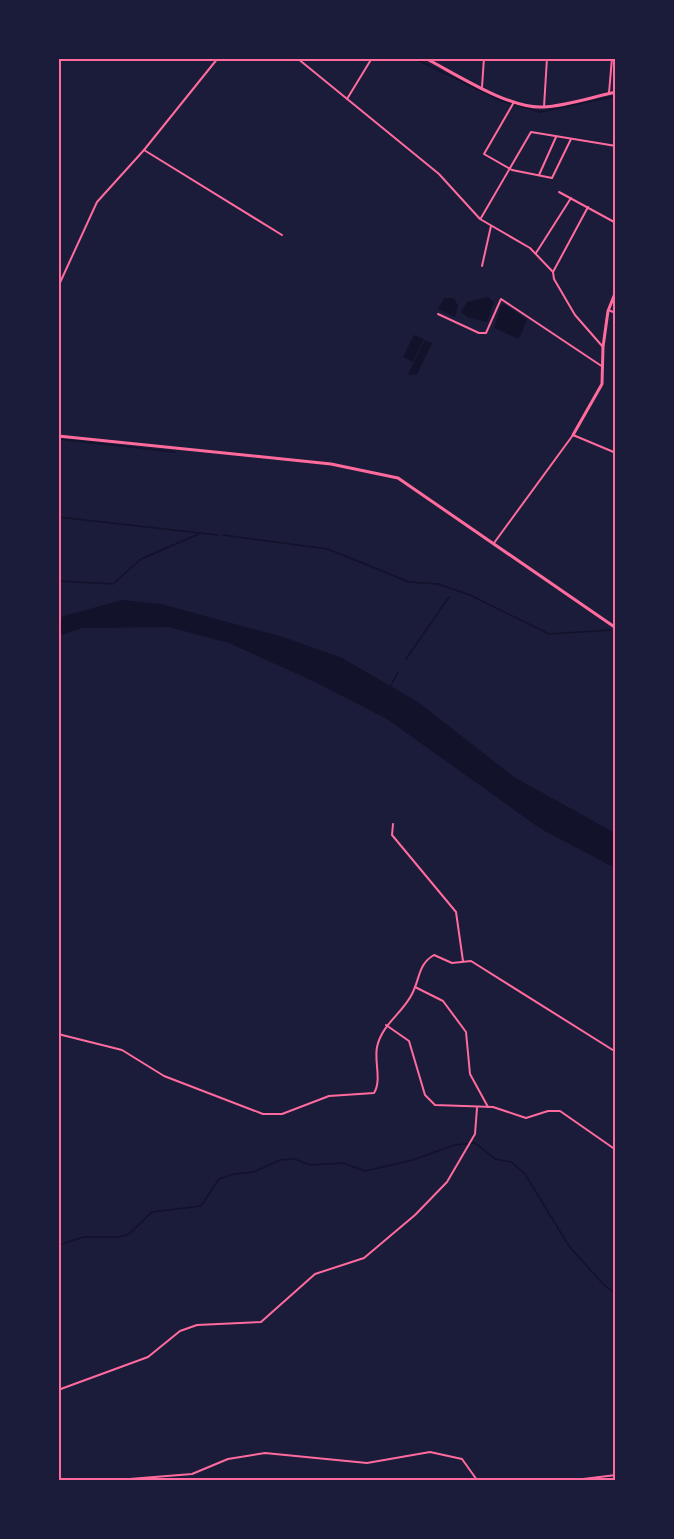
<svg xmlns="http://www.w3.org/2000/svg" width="674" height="1539" viewBox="0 0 674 1539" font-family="'Roboto Condensed',sans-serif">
<rect width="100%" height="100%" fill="#1b1b3a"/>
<g fill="#12122b">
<path d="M 488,297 L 494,302 L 487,322 L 469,318 L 461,312 L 467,302 Z"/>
<path d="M 444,298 L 453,298 L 458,305 L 455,317 L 438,309 Z"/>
<path d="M 504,304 L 527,320 L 519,339 L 494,328 L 501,305 Z"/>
<path d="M 414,335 L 424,339 L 413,362 L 403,357 Z"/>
<path d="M 425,340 L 432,343 L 417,374 L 408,375 Z"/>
<path d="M 122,600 L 161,604 L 283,637 L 342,658 L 418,702 L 514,777 L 615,833 L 615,868 L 541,829 L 387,719 L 315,682 L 229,643 L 169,627 L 82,628 L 59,636 L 59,619 L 64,616 Z"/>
</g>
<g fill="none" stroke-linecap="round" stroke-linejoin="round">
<g stroke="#12122b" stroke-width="1.5">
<path d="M 413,58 L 502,101 L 540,112 L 616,96"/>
<path d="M 58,439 L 175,452"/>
<path d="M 58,517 L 218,535"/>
<path d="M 223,535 L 328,549 L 409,582 L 438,584 L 470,595 L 549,634 L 611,630"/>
<path d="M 58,581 L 113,584 L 141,559 L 201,533"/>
<path d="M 406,659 L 449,597"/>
<path d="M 390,687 L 398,672"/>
<path d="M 58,1245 L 84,1237 L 120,1237 L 129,1234 L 152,1212 L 201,1206 L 219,1179 L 234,1174 L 254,1172 L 280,1160 L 294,1159 L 311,1165 L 343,1163 L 365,1171 L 413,1160 L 454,1145 L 475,1143 L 495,1159 L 511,1162 L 525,1174 L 569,1246 L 603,1284 L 616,1294"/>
</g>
<g stroke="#ff6b9d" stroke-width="2">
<path d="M 297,58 L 439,174 L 480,219 L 530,248 L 553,272 L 554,279 L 575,315 L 603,347"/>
<path d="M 482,87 L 484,58"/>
<path d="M 609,93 L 612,58"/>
<path d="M 347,99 L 372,58"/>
<path d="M 514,102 L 484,154 L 512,170 L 552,178 L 571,139"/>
<path d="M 544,107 L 547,58"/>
<path d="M 144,150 L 282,235"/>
<path d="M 539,175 L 556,137"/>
<path d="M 559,192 L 616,223"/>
<path d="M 481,218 L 531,132 L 616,146"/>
<path d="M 536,253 L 571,198"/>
<path d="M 482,266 L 491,226"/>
<path d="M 553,272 L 588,207"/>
<path d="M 58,287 L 97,202 L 144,150 L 218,58"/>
<path d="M 608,310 L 616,313"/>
<path d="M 438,314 L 479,333 L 486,333 L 501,299 L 603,367"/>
<path d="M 494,543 L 573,435 L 616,453"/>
<path d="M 393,824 L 392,835 L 456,912 L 463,961"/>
<path d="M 415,987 L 443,1001 L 466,1032 L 470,1074 L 488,1107"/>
<path d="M 386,1025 L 409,1041 L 425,1095 L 435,1105 L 493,1107 L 526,1118 L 548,1111 L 560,1111 L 616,1150"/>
<path d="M 58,1034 L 122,1050 L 164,1076 L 263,1114 L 282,1114 L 329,1096 L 374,1093 C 382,1080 374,1061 377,1047 C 382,1024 402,1014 412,994 C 420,979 418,964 434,955 L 452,963 L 471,961 L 616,1052"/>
<path d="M 58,1390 L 148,1357 L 180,1331 L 197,1325 L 261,1322 L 315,1274 L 364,1258 L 415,1215 L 447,1182 L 475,1134 L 477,1108"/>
<path d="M 117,1480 L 192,1474 L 228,1459 L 265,1453 L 367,1463 L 430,1452 L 462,1459 L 477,1480"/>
<path d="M 575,1480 L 616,1475"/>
</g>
<g stroke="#ff6b9d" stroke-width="3">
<path d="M 425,58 C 456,74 509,109 543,107 C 567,106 592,97 616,92"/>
<path d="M 573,435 L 602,384 L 603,347 L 608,311 L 616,291"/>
<path d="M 58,436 L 331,464 L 398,478 L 616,628"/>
</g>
</g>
<rect width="674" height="1539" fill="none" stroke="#1b1b3a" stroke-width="120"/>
<rect x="60" y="60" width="554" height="1419" fill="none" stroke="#ff6b9d" stroke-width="2"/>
</svg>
